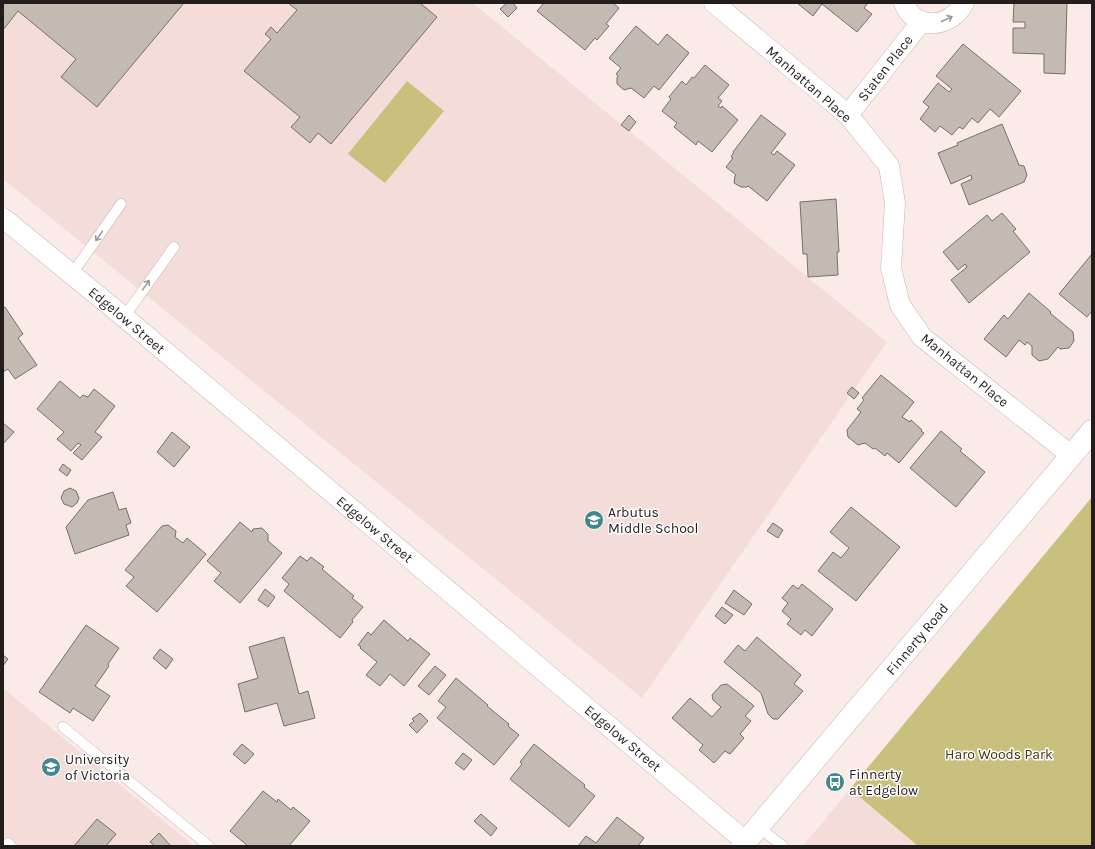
<svg xmlns="http://www.w3.org/2000/svg" width="1095" height="849" viewBox="0 0 1095 849" font-family="Karla,sans-serif">
<rect width="100%" height="100%" fill="#faebe8"/>
<g fill="#f4ddd8">
<path d="M 3,3 L 473,3 L 887,342 L 642,698 L 3,179 Z"/>
<path d="M 3,688 L 194,846 L 3,846 Z"/>
<path d="M 850,789 L 918,846 L 803,846 Z"/>
</g>
<g fill="#cac07e">
<path d="M 407,81 L 444,111 L 385,183 L 348,154 Z"/>
<path d="M 1092,497 L 1092,846 L 918,846 L 850,789 Z"/>
</g>
<g fill="#c3bab1" stroke="#786f67">
<path d="M 3,3 L 184,3 L 97,107 L 61,77 L 76,59 L 18,11 L 3,30 Z"/>
<path d="M 288,3 L 420,3 L 437,17 L 331,144 L 318,133 L 310,143 L 291,127 L 300,117 L 244,71 L 271,39 L 265,34 L 271,27 L 277,33 L 297,10 Z"/>
<path d="M 507,3 L 513,3 L 517,8 L 508,17 L 500,9 Z"/>
<path d="M 544,3 L 613,3 L 619,8 L 606,24 L 609,26 L 597,40 L 595,38 L 585,50 L 537,11 Z"/>
<path d="M 797,3 L 868,3 L 864,8 L 872,14 L 857,32 L 822,4 L 813,16 Z"/>
<path d="M 1014,3 L 1067,3 L 1065,74 L 1044,73 L 1044,54 L 1013,53 L 1013,28 L 1025,28 L 1025,22 L 1013,22 Z"/>
<path d="M 636,26 L 658,45 L 667,34 L 689,53 L 659,90 L 654,86 L 644,98 L 631,88 L 624,90 L 617,84 L 617,78 L 618,76 L 616,74 L 621,68 L 609,58 Z"/>
<path d="M 963,44 L 1021,91 L 999,117 L 990,109 L 978,123 L 972,118 L 963,129 L 959,127 L 952,135 L 940,126 L 935,132 L 920,119 L 929,107 L 923,102 L 938,83 L 949,92 L 952,89 L 936,76 Z"/>
<path d="M 705,65 L 729,85 L 718,98 L 722,101 L 718,106 L 721,108 L 722,106 L 738,120 L 712,152 L 698,141 L 696,145 L 674,127 L 677,123 L 662,111 L 671,99 L 669,97 L 682,81 L 686,85 L 692,77 L 694,78 Z"/>
<path d="M 629,115 L 636,122 L 629,131 L 621,125 Z"/>
<path d="M 761,115 L 786,134 L 771,153 L 774,155 L 777,151 L 795,165 L 767,201 L 748,186 L 747,187 L 741,187 L 734,183 L 735,176 L 736,175 L 726,167 L 733,158 L 731,157 L 734,152 L 733,152 Z"/>
<path d="M 1002,124 L 1019,165 L 1024,166 L 1027,175 L 1024,182 L 969,205 L 961,184 L 972,179 L 971,175 L 951,184 L 938,153 L 958,145 L 957,143 Z"/>
<path d="M 836,199 L 839,252 L 837,252 L 838,275 L 808,277 L 807,254 L 803,254 L 800,202 Z"/>
<path d="M 1002,213 L 1016,229 L 1013,231 L 1030,252 L 969,303 L 951,280 L 967,267 L 965,264 L 958,270 L 943,252 L 987,215 L 992,221 Z"/>
<path d="M 1092,254 L 1092,311 L 1087,317 L 1059,294 Z"/>
<path d="M 1029,293 L 1051,312 L 1050,313 L 1073,332 L 1074,341 L 1069,348 L 1060,349 L 1058,347 L 1048,359 L 1039,361 L 1032,355 L 1032,346 L 1027,342 L 1025,345 L 1019,340 L 1006,357 L 984,339 L 1004,315 L 1008,319 Z"/>
<path d="M 5,307 L 23,334 L 18,338 L 37,365 L 15,379 L 8,369 L 3,372 L 3,308 Z"/>
<path d="M 881,375 L 914,402 L 902,417 L 910,422 L 911,420 L 922,430 L 921,431 L 924,433 L 899,463 L 887,453 L 885,456 L 875,448 L 873,449 L 865,443 L 858,445 L 848,437 L 847,430 L 861,412 L 857,409 L 864,400 L 862,398 Z"/>
<path d="M 60,381 L 80,398 L 83,395 L 88,397 L 94,389 L 115,406 L 95,432 L 102,437 L 82,460 L 73,453 L 81,445 L 78,443 L 71,451 L 57,439 L 64,432 L 37,409 Z"/>
<path d="M 852,387 L 859,393 L 854,399 L 847,393 Z"/>
<path d="M 3,423 L 14,432 L 3,444 Z"/>
<path d="M 941,431 L 962,449 L 960,451 L 985,472 L 956,507 L 910,468 Z"/>
<path d="M 172,432 L 190,447 L 174,467 L 157,452 Z"/>
<path d="M 63,464 L 71,470 L 67,476 L 59,470 Z"/>
<path d="M 70,488 L 76,491 L 79,498 L 77,503 L 72,507 L 64,504 L 61,498 L 64,491 Z"/>
<path d="M 113,492 L 119,510 L 126,508 L 131,523 L 126,525 L 129,535 L 75,554 L 66,527 L 88,500 Z"/>
<path d="M 851,507 L 900,547 L 856,601 L 818,571 L 833,552 L 841,558 L 849,548 L 830,532 Z"/>
<path d="M 240,522 L 252,532 L 253,529 L 262,528 L 268,534 L 268,541 L 282,553 L 240,603 L 214,581 L 221,573 L 207,561 Z"/>
<path d="M 773,523 L 783,530 L 778,538 L 767,531 Z"/>
<path d="M 168,525 L 176,531 L 175,537 L 183,543 L 187,538 L 206,554 L 157,612 L 126,586 L 134,577 L 125,570 L 162,526 Z"/>
<path d="M 300,556 L 307,561 L 311,557 L 324,567 L 322,569 L 354,596 L 352,598 L 363,607 L 352,620 L 353,622 L 340,638 L 284,591 L 289,584 L 282,578 Z"/>
<path d="M 802,584 L 833,609 L 812,636 L 805,630 L 801,635 L 787,624 L 791,619 L 782,611 L 788,603 L 782,598 L 793,585 L 798,589 Z"/>
<path d="M 265,589 L 275,597 L 268,607 L 258,600 Z"/>
<path d="M 734,590 L 752,604 L 744,615 L 725,603 Z"/>
<path d="M 722,607 L 733,615 L 725,624 L 715,616 Z"/>
<path d="M 384,620 L 408,641 L 410,638 L 430,654 L 404,686 L 390,674 L 380,686 L 366,675 L 377,662 L 360,648 L 361,647 L 358,645 L 368,632 L 371,635 Z"/>
<path d="M 86,625 L 119,648 L 108,664 L 109,666 L 95,686 L 110,696 L 93,721 L 73,708 L 70,713 L 39,692 Z"/>
<path d="M 284,637 L 299,694 L 308,691 L 315,718 L 284,726 L 277,703 L 245,712 L 238,684 L 258,678 L 249,647 Z"/>
<path d="M 757,637 L 801,675 L 794,684 L 803,691 L 778,719 L 773,719 L 768,714 L 761,693 L 724,662 L 738,645 L 745,651 Z"/>
<path d="M 160,649 L 173,659 L 166,669 L 153,658 Z"/>
<path d="M 3,655 L 8,659 L 3,666 Z"/>
<path d="M 435,666 L 446,675 L 429,695 L 418,686 Z"/>
<path d="M 456,678 L 488,705 L 487,706 L 509,724 L 508,726 L 519,735 L 494,765 L 437,718 L 446,707 L 438,701 Z"/>
<path d="M 727,684 L 754,706 L 745,716 L 751,721 L 740,734 L 744,738 L 730,754 L 725,751 L 714,763 L 699,750 L 703,745 L 672,718 L 690,698 L 712,717 L 721,707 L 713,700 L 712,695 L 721,685 Z"/>
<path d="M 420,713 L 428,721 L 417,733 L 409,725 L 414,721 L 412,719 Z"/>
<path d="M 242,744 L 254,754 L 245,764 L 233,754 Z"/>
<path d="M 534,744 L 585,785 L 584,787 L 595,796 L 569,827 L 510,779 L 522,764 L 520,762 Z"/>
<path d="M 463,753 L 472,760 L 464,770 L 455,763 Z"/>
<path d="M 263,791 L 277,802 L 278,799 L 291,810 L 293,807 L 310,821 L 289,846 L 248,846 L 230,831 Z"/>
<path d="M 481,814 L 497,828 L 491,836 L 474,821 Z"/>
<path d="M 617,817 L 644,838 L 638,846 L 578,846 L 586,836 L 596,843 Z"/>
<path d="M 97,819 L 116,834 L 106,846 L 74,846 Z"/>
<path d="M 159,833 L 171,846 L 155,846 L 150,842 Z"/>
</g>
<g fill="none" stroke-linecap="round" stroke-linejoin="round">
<g stroke="#c4b6b3" stroke-width="11">
<g id="lane">
<path d="M 72,274 L 121,204"/>
<path d="M 124,317 L 174,247"/>
<path d="M 63,727 L 209,846"/>
<path d="M 758,827 L 783,846"/>
<path d="M 8,843 L 11,846"/>
</g>
</g>
<g stroke="#c4b6b3" stroke-width="21">
<g id="street">
<path d="M 714,3 L 848,115 L 889,166 L 895,203 L 891,268 L 900,305 L 922,337 L 1072,456"/>
<path d="M 904,3 C 915,32 951,28 964,3"/>
<path d="M 848,115 L 922,21"/>
<path d="M 3,218 L 124,317 L 746,842"/>
</g>
</g>
<g stroke="#c4b6b3" stroke-width="23">
<path id="secondary" d="M 742,846 L 1092,431"/>
</g>
<use href="#lane" stroke="#fff" stroke-width="10"/>
<use href="#street" stroke="#fff" stroke-width="20"/>
<use href="#secondary" stroke="#fff" stroke-width="22"/>
</g>
<defs><path id="oneway-shaft" d="M-6 0H5M1.5-3L5.5 0L1.5 3" fill="none" stroke-width="1.6" stroke-linecap="round" stroke-linejoin="round"/></defs>
<g stroke="#9c9999">
<use href="#oneway-shaft" transform="translate(947 19) rotate(-25)"/>
<use href="#oneway-shaft" transform="translate(99 236) rotate(125)"/>
<use href="#oneway-shaft" transform="translate(146 285) rotate(-55)"/>
</g>
<defs>
<g id="school-disc" transform="scale(1)"><circle r="9.5" fill="#40878e" stroke="#fff"/><path d="M0-5L7-2L0 1L-7-2ZM-4 1L0 2.5L4 1V4Q0 6-4 4Z" fill="#fff"/></g>
<g id="university-disc" transform="scale(1)"><circle r="9.5" fill="#40878e" stroke="#fff"/><path d="M0-5L7-2L0 1L-7-2ZM-4 1L0 2.5L4 1V4Q0 6-4 4Z" fill="#fff"/></g>
<g id="bus-disc" transform="scale(1)"><circle r="9.5" fill="#40878e" stroke="#fff"/><path d="M-5-6H5V4H4V6H2V4H-2V6H-4V4H-5ZM-3.5-4V0h7V-4ZM-3.5 1.2v1.5H-2V1.2ZM2 1.2v1.5H3.5V1.2Z" fill="#fff"/></g>
</defs>
<g fill-rule="evenodd">
<use href="#school-disc" x="594" y="520"/>
<use href="#university-disc" x="51" y="767"/>
<use href="#bus-disc" x="835" y="782"/>
</g>
<g text-anchor="middle" stroke-width="3" stroke-linejoin="round" paint-order="stroke">
<g font-size="14" fill="#231d1c" stroke="#fff">
<text transform="translate(885 68) rotate(-52)" y="5">Staten Place</text>
<text transform="translate(809 84) rotate(41)" y="5">Manhattan Place</text>
<text transform="translate(127 320) rotate(40)" y="5">Edgelow Street</text>
<text transform="translate(965 370) rotate(39)" y="5">Manhattan Place</text>
<text transform="translate(375 529) rotate(40)" y="5">Edgelow Street</text>
<text transform="translate(917 639) rotate(-50)" y="5">Finnerty Road</text>
<text transform="translate(623 738) rotate(40)" y="5">Edgelow Street</text>
</g>
<g font-size="14" fill="#231d1c" stroke="#fff" text-anchor="start">
<text x="608" y="517">Arbutus<tspan x="608" dy="16">Middle School</tspan></text>
<text x="65" y="764">University<tspan x="65" dy="16">of Victoria</tspan></text>
<text x="849" y="779">Finnerty<tspan x="849" dy="16">at Edgelow</tspan></text>
</g>
<g font-size="14" fill="#3c360e" stroke="#fff">
<text x="999" y="759">Haro Woods Park</text>
</g>
</g>
<rect width="1095" height="849" fill="none" stroke="#231d1c" stroke-width="8"/>
</svg>
